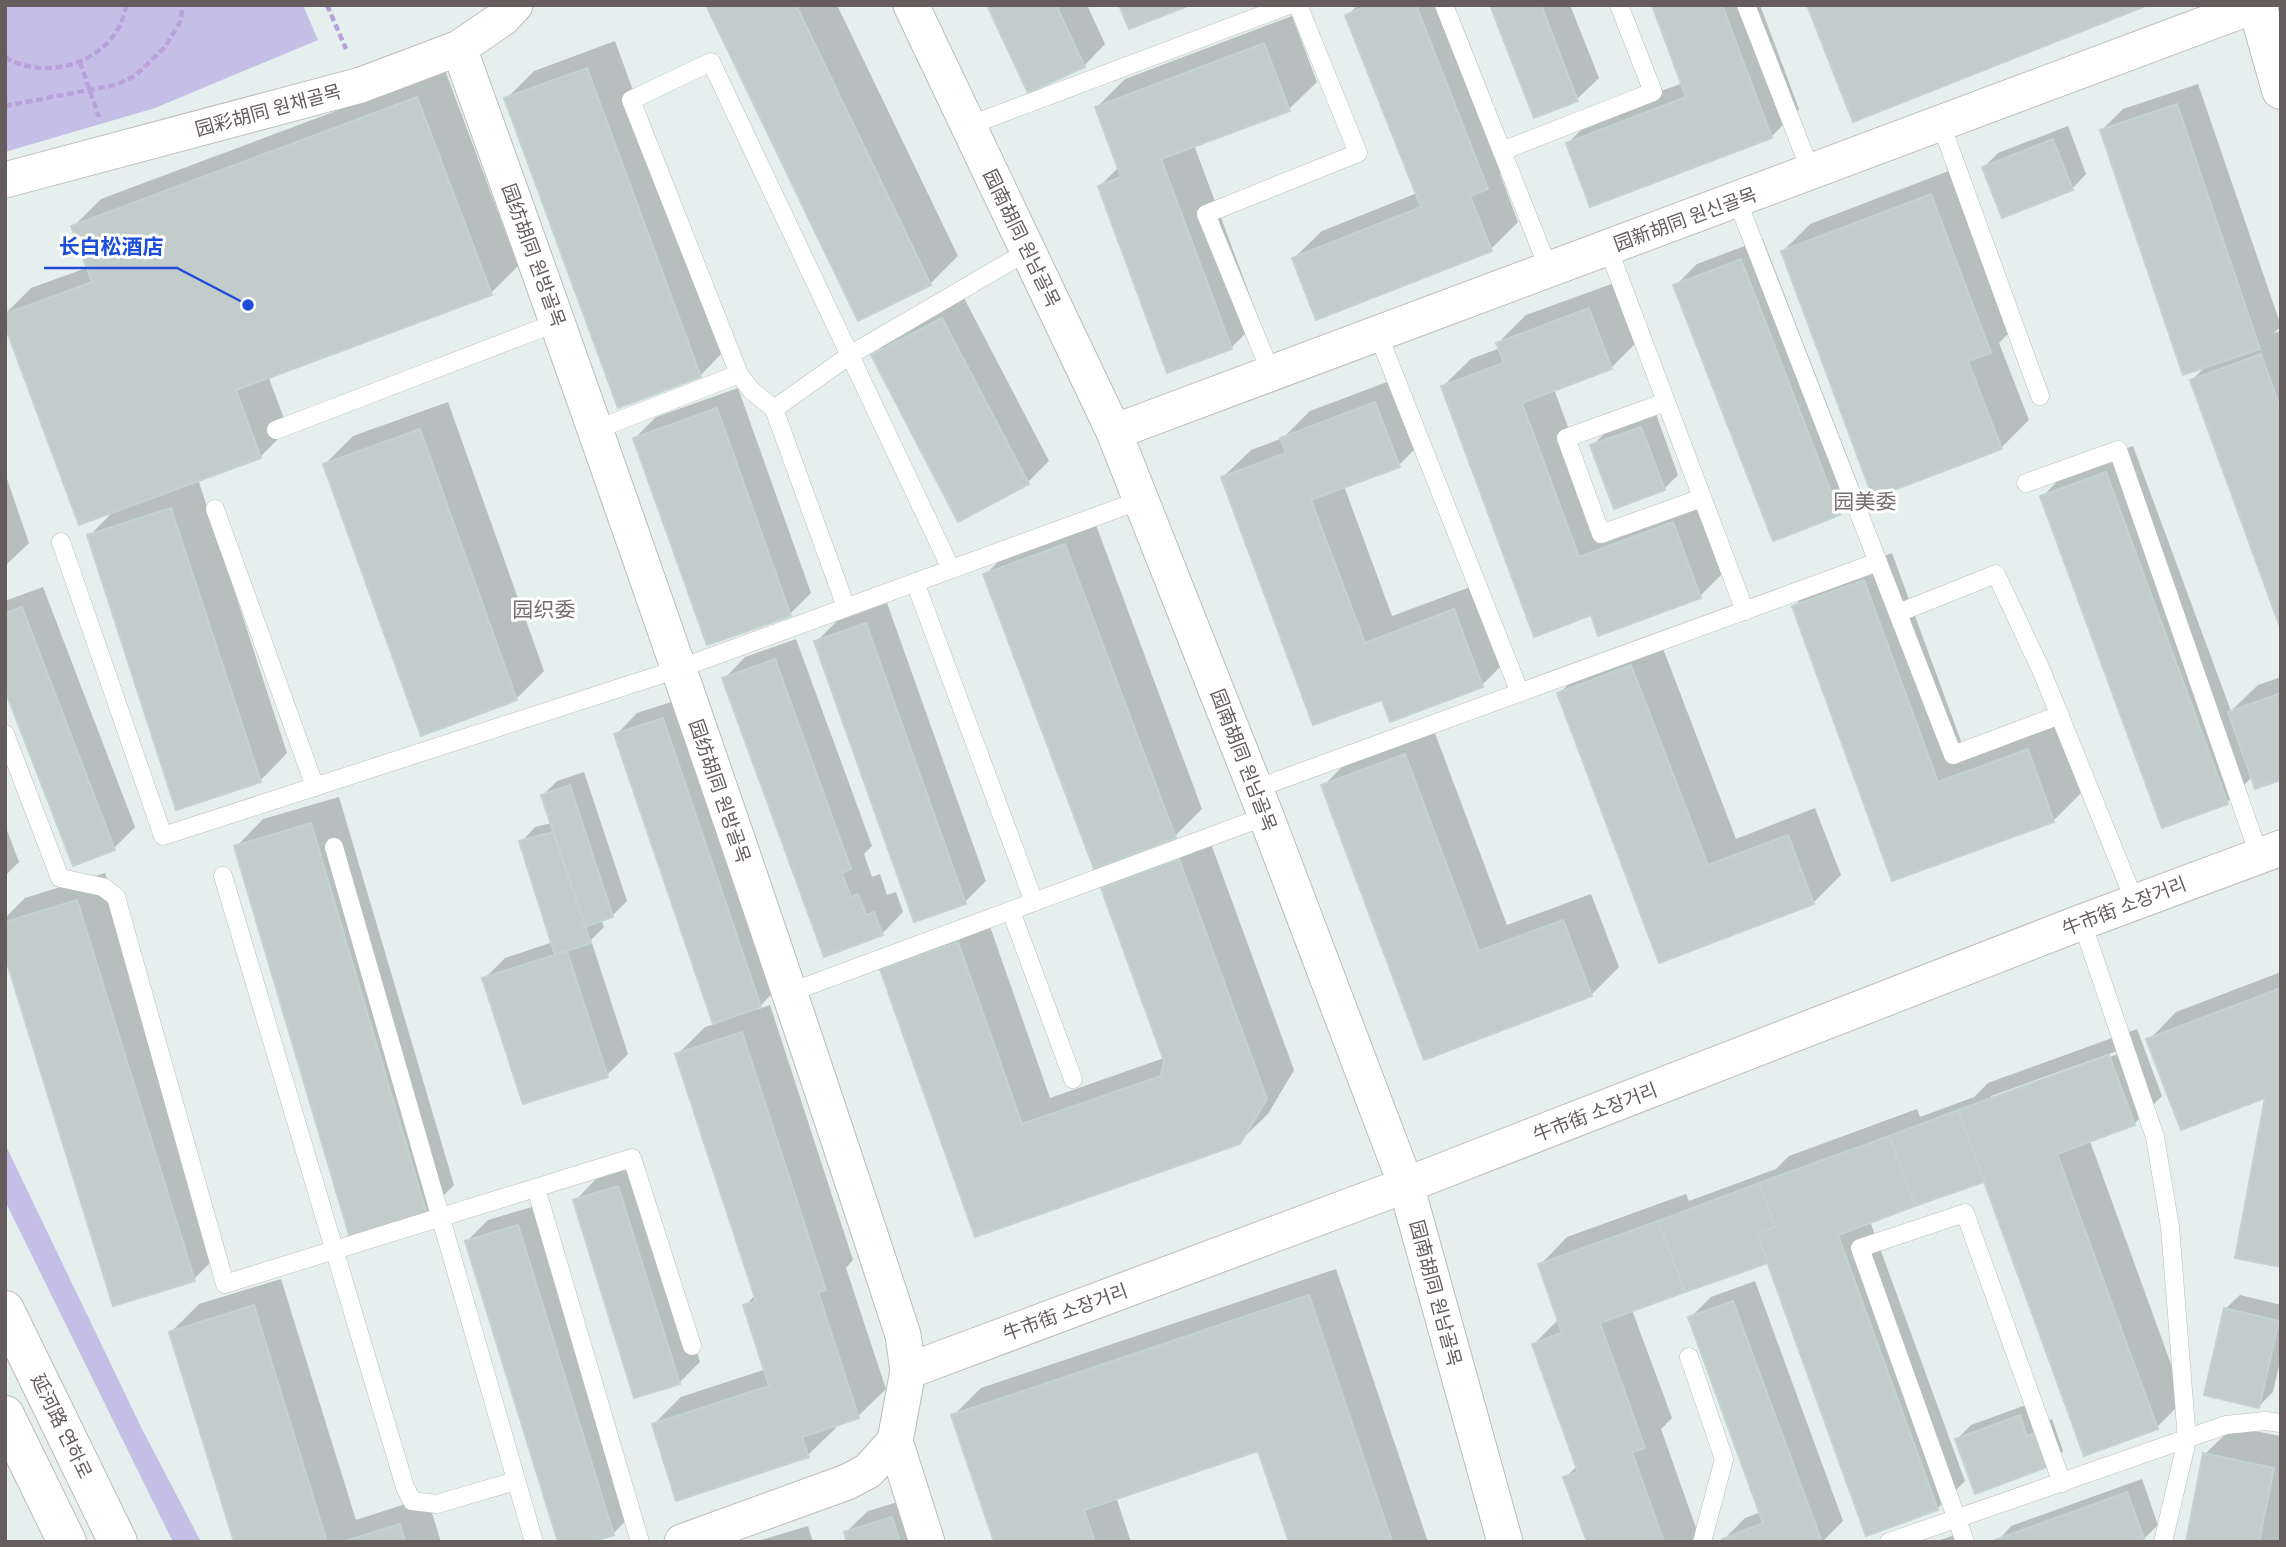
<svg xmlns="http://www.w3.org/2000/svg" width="2286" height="1547" viewBox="0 0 2286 1547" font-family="'Fira Sans Condensed','Noto Sans SC','Noto Sans KR',sans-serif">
<rect width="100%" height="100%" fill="#e4efee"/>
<g fill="#c5bfe8">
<path d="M 5,5 L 303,5 L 318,40 L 155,108 L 5,152 Z"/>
<path d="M 5,1144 L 142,1429 L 201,1542 L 173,1542 L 5,1201 Z"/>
</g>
<g fill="#0003" fill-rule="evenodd">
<path d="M 708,5 L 837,5 L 958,256 L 930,284 Z"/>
<path d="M 989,5 L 1087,5 L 1105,44 L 1084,66 Z"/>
<path d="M 1358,5 L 1454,5 L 1515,159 L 1500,174 L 1518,222 L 1491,249 L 1294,258 L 1322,231 L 1417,193 L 1347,16 Z"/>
<path d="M 1492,5 L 1570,5 L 1599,78 L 1577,99 Z"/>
<path d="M 1654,5 L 1760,5 L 1799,109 L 1771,137 L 1568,143 L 1596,115 L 1683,83 Z"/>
<path d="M 1292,16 L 1317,82 L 1289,109 L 1194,145 L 1259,320 L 1231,348 L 1100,186 L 1119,167 L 1097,107 L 1125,79 Z"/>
<path d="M 615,41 L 727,348 L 700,376 L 506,99 L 534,71 Z"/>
<path d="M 445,70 L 518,266 L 491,293 L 268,376 L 288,429 L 260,457 L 198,479 L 287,753 L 260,781 L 89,536 L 115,510 L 5,314 L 31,288 L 89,267 L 73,227 L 101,199 Z"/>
<path d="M 2198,84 L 2281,326 L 2274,333 L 2281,331 L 2281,625 L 2192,380 L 2207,365 L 2102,130 L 2123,109 Z"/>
<path d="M 2068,126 L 2086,174 L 2072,189 L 1984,167 L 1998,153 Z"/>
<path d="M 1959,167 L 2018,324 L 1999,343 L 2029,420 L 2001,448 L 1783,251 L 1810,224 Z"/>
<path d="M 1763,239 L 1861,492 L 1839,513 L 1774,539 L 1675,286 L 1697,264 Z"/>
<path d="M 1617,282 L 1639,340 L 1611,368 L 1554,389 L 1606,530 L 1701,496 L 1727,569 L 1700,596 L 1592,613 L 1443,386 L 1471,359 L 1500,348 L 1498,343 L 1526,315 Z"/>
<path d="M 964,298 L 1049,461 L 1028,482 L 873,356 L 894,334 Z"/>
<path d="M 1403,376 L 1426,438 L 1399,465 L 1344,486 L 1392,616 L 1481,583 L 1509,658 L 1482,685 L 1383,698 L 1223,477 L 1251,450 L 1283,438 L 1310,411 Z"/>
<path d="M 738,388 L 811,593 L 790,614 L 635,438 L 656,417 Z"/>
<path d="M 448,402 L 544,671 L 516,699 L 325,464 L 353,436 Z"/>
<path d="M 1656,414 L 1678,475 L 1664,489 L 1592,446 L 1607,431 Z"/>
<path d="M 2133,446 L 2231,711 L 2258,685 L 2281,677 L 2281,778 L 2252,777 L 2227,802 L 2042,497 L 2069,469 Z"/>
<path d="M 5,473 L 29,543 L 5,566 Z"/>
<path d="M 1093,517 L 1202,809 L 1175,836 L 985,575 L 1013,547 Z"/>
<path d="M 1892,553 L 1966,755 L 2055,723 L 2081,793 L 2053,821 L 1893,879 L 1794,606 L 1821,579 Z"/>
<path d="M 43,587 L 135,827 L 114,848 L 5,685 L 5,601 Z"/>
<path d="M 887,603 L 986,881 L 965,902 L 816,642 L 837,621 Z"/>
<path d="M 1659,638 L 1736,839 L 1815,808 L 1841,875 L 1813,903 L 1660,961 L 1559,694 L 1586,666 Z"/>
<path d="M 796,639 L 872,846 L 864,854 L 872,877 L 880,874 L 887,895 L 896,892 L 903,912 L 882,934 L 825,955 L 724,679 L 745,657 Z"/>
<path d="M 684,698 L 782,984 L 756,1010 L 770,1005 L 853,1260 L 846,1268 L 886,1389 L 858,1416 L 835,1424 L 836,1428 L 808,1455 L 653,1425 L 681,1397 L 766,1369 L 745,1306 L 756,1294 L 677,1055 L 705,1027 L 715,1024 L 616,735 L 637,713 Z"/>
<path d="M 1433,728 L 1507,925 L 1591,894 L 1619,967 L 1591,995 L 1425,1058 L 1323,786 L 1351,758 Z"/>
<path d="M 584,772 L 627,901 L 612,916 L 601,919 L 604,927 L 591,940 L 628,1054 L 607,1075 L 484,979 L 505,958 L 553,942 L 521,842 L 535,827 L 552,823 L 543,795 L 557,781 Z"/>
<path d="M 339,797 L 454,1185 L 426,1213 L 236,847 L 263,819 Z"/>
<path d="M 5,825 L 19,862 L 5,876 Z"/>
<path d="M 1207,833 L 1294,1070 L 1268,1114 L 1239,1142 L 976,1235 L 882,970 L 910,942 L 986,915 L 1050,1098 L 1164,1058 L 1103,888 L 1130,861 Z"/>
<path d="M 105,873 L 222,1251 L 194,1279 L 5,950 L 5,918 L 25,898 Z"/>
<path d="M 2281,972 L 2281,1265 L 2268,1095 L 2149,1040 L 2176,1012 Z"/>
<path d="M 2137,1029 L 2162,1096 L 2134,1124 L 2090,1141 L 2184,1400 L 2157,1427 L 1985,1180 L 1870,1221 L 1965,1481 L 1937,1509 L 1769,1261 L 1632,1310 L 1672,1418 L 1661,1429 L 1701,1542 L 1589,1542 L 1565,1478 L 1578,1465 L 1534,1344 L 1559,1319 L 1540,1265 L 1567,1237 L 1686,1194 L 1689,1201 L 1776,1169 L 1789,1156 L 1917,1109 L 1920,1117 L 1974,1097 L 1988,1083 ZM 2117,1051 L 2118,1054 L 1991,1100 L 1991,1096 Z"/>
<path d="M 639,1166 L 700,1362 L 679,1383 L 575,1201 L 596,1179 Z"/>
<path d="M 539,1205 L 634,1512 L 613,1534 L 467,1241 L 488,1220 Z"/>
<path d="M 1336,1269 L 1428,1542 L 1291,1542 L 1260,1449 L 1116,1497 L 1131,1542 L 996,1542 L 953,1416 L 981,1388 Z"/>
<path d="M 281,1279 L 356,1520 L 427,1497 L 441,1542 L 236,1542 L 171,1332 L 199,1304 Z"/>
<path d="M 1755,1281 L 1843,1521 L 1822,1542 L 1725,1542 L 1724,1539 L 1745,1518 L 1761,1512 L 1690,1318 L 1711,1297 Z"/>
<path d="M 2240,1295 L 2281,1305 L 2281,1357 L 2273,1392 L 2259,1406 L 2225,1309 Z"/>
<path d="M 2034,1402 L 2041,1423 L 2052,1419 L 2063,1451 L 2049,1465 L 1957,1439 L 1971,1425 Z"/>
<path d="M 2233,1427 L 2281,1436 L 2280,1542 L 2188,1542 L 2205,1454 Z"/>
<path d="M 2142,1479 L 2158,1525 L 2144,1539 L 2138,1542 L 1997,1542 L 2011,1526 Z"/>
<path d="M 914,1497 L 927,1542 L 849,1542 L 846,1532 L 868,1511 Z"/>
<path d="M 808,1526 L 813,1542 L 754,1542 Z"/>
<path d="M 1963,1532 L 1966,1542 L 1935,1542 Z"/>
</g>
<g fill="#c2cdcb" stroke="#c2d4d1" stroke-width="2">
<path d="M 706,5 L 796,5 L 931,285 L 858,321 Z"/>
<path d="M 987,5 L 1056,5 L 1085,67 L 1028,93 Z"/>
<path d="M 1119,5 L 1190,5 L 1129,29 Z"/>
<path d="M 1370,5 L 1416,5 L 1488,189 L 1470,196 L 1492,251 L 1316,320 L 1292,258 L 1421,207 L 1345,15 Z"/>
<path d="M 1490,5 L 1541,5 L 1578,101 L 1534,118 Z"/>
<path d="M 1652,5 L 1722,5 L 1772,138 L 1590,207 L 1566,143 L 1686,97 Z"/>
<path d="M 1807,5 L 2148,5 L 1853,122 Z"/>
<path d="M 1264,43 L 1290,111 L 1161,159 L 1232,349 L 1167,373 L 1098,186 L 1121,177 L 1095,107 Z"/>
<path d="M 587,68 L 701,377 L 618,408 L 504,98 Z"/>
<path d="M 417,97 L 492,295 L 236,390 L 261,458 L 79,525 L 5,326 L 5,314 L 92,282 L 71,226 Z"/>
<path d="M 2177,104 L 2260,349 L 2183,375 L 2100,130 Z"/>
<path d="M 2053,139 L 2073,190 L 2002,218 L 1982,167 Z"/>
<path d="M 1931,194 L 1991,353 L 1968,361 L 2002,449 L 1873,498 L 1781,251 Z"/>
<path d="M 1741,259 L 1840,515 L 1773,541 L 1673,285 Z"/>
<path d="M 1589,308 L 1612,369 L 1522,403 L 1579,557 L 1673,522 L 1701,598 L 1598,636 L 1591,615 L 1534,637 L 1441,386 L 1504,363 L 1496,343 Z"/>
<path d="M 942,318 L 1029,484 L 958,522 L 871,355 Z"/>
<path d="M 2261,354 L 2281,410 L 2281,630 L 2190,380 Z"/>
<path d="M 1375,402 L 1400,467 L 1311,500 L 1365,643 L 1454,609 L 1483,687 L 1390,722 L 1382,700 L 1313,725 L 1221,477 L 1286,453 L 1280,438 Z"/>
<path d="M 717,408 L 791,616 L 707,645 L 633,438 Z"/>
<path d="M 1641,427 L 1665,490 L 1614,509 L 1590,445 Z"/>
<path d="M 420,429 L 517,700 L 421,736 L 323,464 Z"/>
<path d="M 2106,472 L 2228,804 L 2162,828 L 2040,496 Z"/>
<path d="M 171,508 L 261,782 L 176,810 L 87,535 Z"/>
<path d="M 1065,544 L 1176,838 L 1094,869 L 983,574 Z"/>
<path d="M 1864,580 L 1938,782 L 2028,749 L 2054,822 L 1892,881 L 1792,606 Z"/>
<path d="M 22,607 L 115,850 L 73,866 L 5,690 L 5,613 Z"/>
<path d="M 866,623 L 966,904 L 914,922 L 814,641 Z"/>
<path d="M 775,659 L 851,869 L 842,873 L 851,897 L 858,894 L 866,915 L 874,912 L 883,935 L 824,957 L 722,678 Z"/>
<path d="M 1631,665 L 1708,865 L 1788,835 L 1814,904 L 1659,963 L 1557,693 Z"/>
<path d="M 2281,693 L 2281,780 L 2255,789 L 2228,712 Z"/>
<path d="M 663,718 L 761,1007 L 713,1024 L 614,734 Z"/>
<path d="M 1405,754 L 1479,951 L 1563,920 L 1592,996 L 1424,1060 L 1321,785 Z"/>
<path d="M 570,785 L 613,917 L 585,927 L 541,795 Z"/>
<path d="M 311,823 L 427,1215 L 350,1238 L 234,846 Z"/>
<path d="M 553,832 L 591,943 L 555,955 L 519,841 Z"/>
<path d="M 1179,859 L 1267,1099 L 1240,1144 L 975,1237 L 880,969 L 958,942 L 1022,1124 L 1161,1076 L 1164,1061 L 1101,888 Z"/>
<path d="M 77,900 L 195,1281 L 113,1306 L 5,956 L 5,922 Z"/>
<path d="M 567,951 L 608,1077 L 523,1104 L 482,978 Z"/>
<path d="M 2281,988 L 2281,1267 L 2235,1258 L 2265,1098 L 2181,1130 L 2146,1039 Z"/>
<path d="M 742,1032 L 826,1290 L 818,1292 L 859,1418 L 802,1437 L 809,1457 L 676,1501 L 652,1424 L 769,1386 L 743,1305 L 756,1301 L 675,1054 Z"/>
<path d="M 2109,1055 L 2135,1125 L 2057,1154 L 2158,1429 L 2084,1456 L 1958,1110 Z"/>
<path d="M 1958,1110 L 1984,1182 L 1915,1206 L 1889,1136 Z"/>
<path d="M 1889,1136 L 1915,1206 L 1838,1235 L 1938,1510 L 1866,1536 L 1757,1234 L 1775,1227 L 1759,1183 Z"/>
<path d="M 1759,1183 L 1775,1227 L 1757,1234 L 1768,1263 L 1685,1292 L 1658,1221 Z"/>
<path d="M 618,1186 L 680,1384 L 634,1398 L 573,1200 Z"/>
<path d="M 1658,1221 L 1685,1292 L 1600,1323 L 1645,1448 L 1632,1452 L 1664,1542 L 1587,1542 L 1563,1477 L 1578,1472 L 1532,1344 L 1562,1333 L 1538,1264 Z"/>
<path d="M 518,1225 L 614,1535 L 592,1542 L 558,1542 L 465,1241 Z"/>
<path d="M 1309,1295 L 1392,1542 L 1289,1542 L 1258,1451 L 1084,1510 L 1095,1542 L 994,1542 L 951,1415 Z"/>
<path d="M 1733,1301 L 1822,1542 L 1723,1542 L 1722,1539 L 1763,1523 L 1688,1317 Z"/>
<path d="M 254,1305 L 327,1542 L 234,1542 L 169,1332 Z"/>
<path d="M 2224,1308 L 2279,1321 L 2259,1408 L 2204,1395 Z"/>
<path d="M 2020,1415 L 2027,1436 L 2038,1432 L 2050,1466 L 1975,1494 L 1955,1439 Z"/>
<path d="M 2203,1453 L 2274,1468 L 2259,1542 L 2186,1542 Z"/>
<path d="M 2127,1492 L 2145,1541 L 1995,1542 L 1995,1540 Z"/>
<path d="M 892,1517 L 900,1542 L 847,1542 L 844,1532 Z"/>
<path d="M 400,1524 L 405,1542 L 342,1542 Z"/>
</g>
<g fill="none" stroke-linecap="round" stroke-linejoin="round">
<g stroke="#c1b9bb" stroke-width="19">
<g id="lane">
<path d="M 1444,5 L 1549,270"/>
<path d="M 1746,5 L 1811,172"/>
<path d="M 1941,124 L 2040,396"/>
<path d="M 968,126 L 1289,5"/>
<path d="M 1502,151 L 1653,92 L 1619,5"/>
<path d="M 1737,200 L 1953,755 L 2060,715"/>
<path d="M 1608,248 L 1745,611"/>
<path d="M 1378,334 L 1520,693"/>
<path d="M 1271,373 L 1206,214 L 1358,153 L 1298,5"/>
<path d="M 1666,402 L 1566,438 L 1601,534 L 1702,498"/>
<path d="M 774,409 L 850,355 L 1028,251"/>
<path d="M 276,430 L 558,322"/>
<path d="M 595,430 L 739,374"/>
<path d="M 2026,483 L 2118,450 L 2259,855"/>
<path d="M 215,509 L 315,787"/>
<path d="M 61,542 L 163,836 L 678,669 L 1141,500"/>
<path d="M 915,582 L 1034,902"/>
<path d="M 846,607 L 774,409 L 750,389 L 739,374 L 631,100 L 711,62 L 951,569"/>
<path d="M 1898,613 L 1996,574 L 2042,672 L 2135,902"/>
<path d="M 5,734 L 60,878 L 103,887 L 116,897 L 225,1284 L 632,1158 L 692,1346"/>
<path d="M 1255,789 L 1878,562"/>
<path d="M 334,847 L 534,1542"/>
<path d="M 223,876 L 405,1487 L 412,1501 L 437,1504 L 516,1481"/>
<path d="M 1011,911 L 1073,1079"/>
<path d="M 2082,922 L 2155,1137 L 2170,1227 L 2187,1440 L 2163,1542"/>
<path d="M 791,992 L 1266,816"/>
<path d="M 536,1188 L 640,1542"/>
<path d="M 1689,1357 L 1724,1459 L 1702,1542"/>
<path d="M 1889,1542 L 2226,1425 L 2265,1421 L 2281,1423"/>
<path d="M 1965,1542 L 1860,1248 L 1965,1213 L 2062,1483"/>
</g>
</g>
<g stroke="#c1b9bb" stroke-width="37">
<g id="street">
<path d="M 911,5 L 1114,432 L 1266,816 L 1406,1185 L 1505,1542"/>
<path d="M 459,48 C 613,475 762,903 903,1335 L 908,1371 L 895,1441 L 927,1542"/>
<path d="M 5,180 L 361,85 L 459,48 L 503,18 L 515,5"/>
<path d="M 1114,432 L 2256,5"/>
<path d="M 908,1371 L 1406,1185 L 2082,922 L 2281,848"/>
<path d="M 682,1542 L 847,1482 L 868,1471 L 895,1441"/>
</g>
</g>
<g stroke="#c3b9bb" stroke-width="40">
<g id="secondary">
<path d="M 2257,5 L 2281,90"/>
<path d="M 5,1310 L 118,1542"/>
<path d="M 5,1415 L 67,1542"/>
</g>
</g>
<g stroke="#b9a1db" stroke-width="4.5" stroke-dasharray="7 3.5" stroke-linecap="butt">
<path d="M 327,5 L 346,49"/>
<path d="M 5,57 C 49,84 118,60 126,5"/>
<path d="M 80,62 L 99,117"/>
<path d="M 5,106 L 115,85 L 135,76 L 165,47 L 180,22 L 183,5"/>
</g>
<use href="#lane" stroke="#fff" stroke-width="18"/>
<use href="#street" stroke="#fff" stroke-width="35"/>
<use href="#secondary" stroke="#fff" stroke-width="38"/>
</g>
<g text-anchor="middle" stroke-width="6" stroke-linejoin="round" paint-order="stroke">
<g font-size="19" fill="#655c5e" stroke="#fff">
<text transform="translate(268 110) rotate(-15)" y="7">园彩胡同 원채골목</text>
<text transform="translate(1685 219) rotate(-20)" y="7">园新胡同 원신골목</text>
<text transform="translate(1022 238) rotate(64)" y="7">园南胡同 원남골목</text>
<text transform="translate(534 255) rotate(70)" y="7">园纺胡同 원방골목</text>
<text transform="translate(1244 760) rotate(69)" y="7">园南胡同 원남골목</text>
<text transform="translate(720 791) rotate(71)" y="7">园纺胡同 원방골목</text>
<text transform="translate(2124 906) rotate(-21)" y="7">牛市街 소장거리</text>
<text transform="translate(1595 1112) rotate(-21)" y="7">牛市街 소장거리</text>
<text transform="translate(1436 1293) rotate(75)" y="7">园南胡同 원남골목</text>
<text transform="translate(1065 1312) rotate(-20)" y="7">牛市街 소장거리</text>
<text transform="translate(62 1426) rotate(64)" y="7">延河路 연하로</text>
</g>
<g font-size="21" fill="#776d70" stroke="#fff">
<text x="1865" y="509">园美委</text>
<text x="544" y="617">园织委</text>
</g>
</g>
<path fill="none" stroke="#1d4ed8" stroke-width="2.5" d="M248 305L177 268H44"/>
<circle fill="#1d4ed8" stroke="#fff" stroke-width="2.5" cx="248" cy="305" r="7"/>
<g font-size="21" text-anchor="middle" font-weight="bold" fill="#1d4ed8" stroke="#fff" stroke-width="6" stroke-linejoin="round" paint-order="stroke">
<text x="111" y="254">长白松酒店</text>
</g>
<rect width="2286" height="1547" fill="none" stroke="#655c5e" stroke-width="14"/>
</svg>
